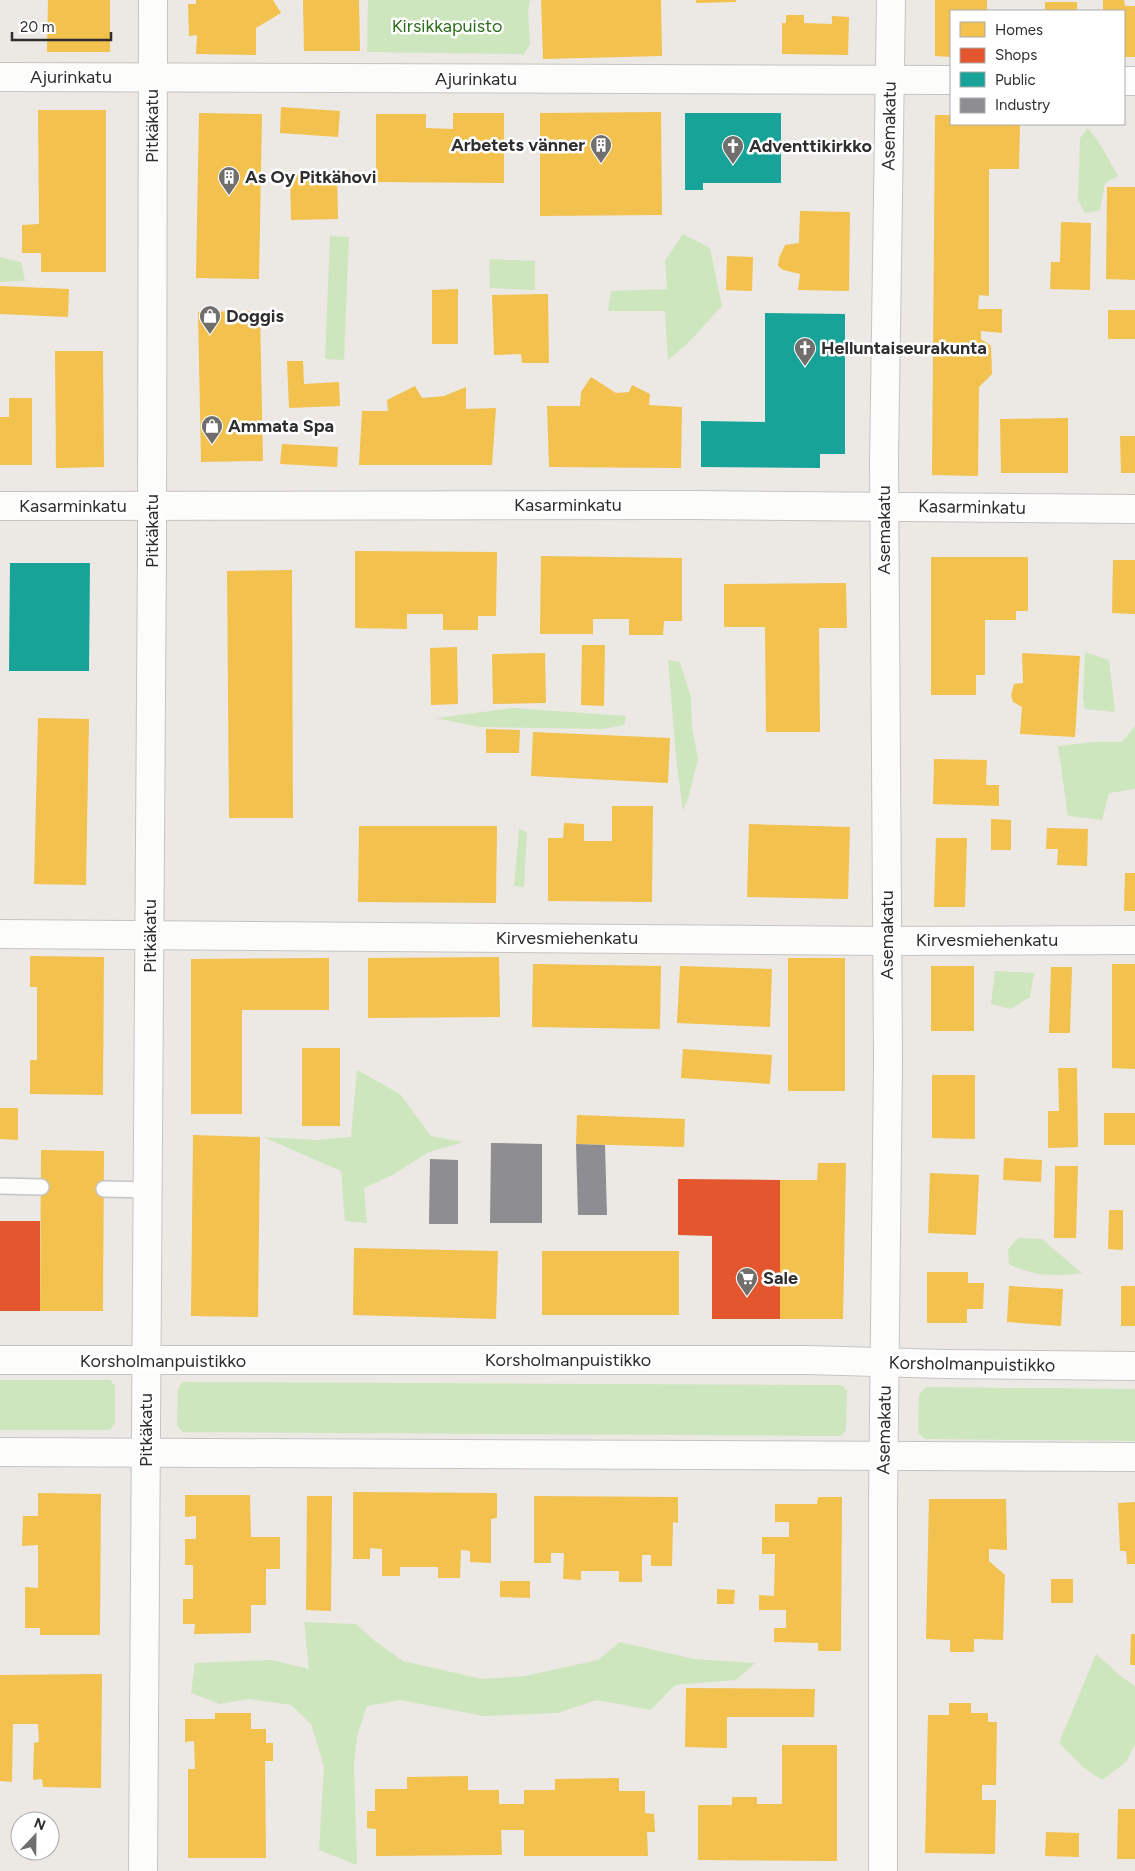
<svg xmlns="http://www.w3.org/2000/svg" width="1135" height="1871" viewBox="0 0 1135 1871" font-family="Figtree,sans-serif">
<rect width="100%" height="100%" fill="#ece8e4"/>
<g fill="#cee6be">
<path d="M 368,0 L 530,0 L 528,13 L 530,45 L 523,55 L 518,54 L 367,52 Z"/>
<path d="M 1088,128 L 1100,144 L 1118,176 L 1105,183 L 1100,210 L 1085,213 L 1078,200 L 1080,138 Z"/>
<path d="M 683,234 L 710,248 L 722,306 L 687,344 L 668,360 L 665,311 L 608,311 L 611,291 L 667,289 L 665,261 Z"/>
<path d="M 330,236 L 349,237 L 344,360 L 325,359 Z"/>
<path d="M 0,257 L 21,262 L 25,281 L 0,282 Z"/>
<path d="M 489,259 L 535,261 L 535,290 L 490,288 Z"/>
<path d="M 1085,652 L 1109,660 L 1115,712 L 1085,709 L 1083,698 Z"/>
<path d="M 668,660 L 680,662 L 691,697 L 692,728 L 698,758 L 689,795 L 683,811 L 676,757 Z"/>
<path d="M 513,708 L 626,716 L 624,725 L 603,729 L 479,727 L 436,718 Z"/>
<path d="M 1135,726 L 1135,789 L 1109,793 L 1102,820 L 1068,816 L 1058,746 L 1094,742 L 1122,742 Z"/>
<path d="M 519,829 L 527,832 L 524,887 L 514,886 Z"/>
<path d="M 995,971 L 1034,973 L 1030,997 L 1011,1009 L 991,1004 Z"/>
<path d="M 357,1070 L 400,1094 L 431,1136 L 463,1142 L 429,1152 L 394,1174 L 364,1188 L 367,1223 L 345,1221 L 341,1171 L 263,1137 L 316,1140 L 351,1137 Z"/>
<path d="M 1018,1238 L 1042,1239 L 1082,1273 C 1056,1277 1032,1276 1009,1264 L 1008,1249 Z"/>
<path d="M 0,1380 L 110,1380 L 115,1386 L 115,1423 L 110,1430 L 0,1430 Z"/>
<path d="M 182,1382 L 842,1385 L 847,1391 L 846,1430 L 841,1436 L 183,1432 L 177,1426 L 178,1389 Z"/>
<path d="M 926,1387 L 1135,1389 L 1135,1441 L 925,1439 L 918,1433 L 919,1395 Z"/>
<path d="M 304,1622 L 356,1624 L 375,1641 L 403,1661 L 482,1679 L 525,1676 L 598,1660 L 620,1642 L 694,1659 L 755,1663 L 736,1680 L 675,1685 L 651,1710 L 597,1700 L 558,1713 L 484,1716 L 400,1700 L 367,1706 L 357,1736 L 354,1765 L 357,1865 L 319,1850 L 324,1767 L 311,1724 L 291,1705 L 248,1699 L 220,1704 L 191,1693 L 195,1663 L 272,1660 L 309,1669 Z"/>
<path d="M 1096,1654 L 1123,1678 L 1135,1686 L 1135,1744 L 1126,1762 L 1102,1780 L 1084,1768 L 1059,1743 Z"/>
</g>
<g fill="#f2c14e">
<path d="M 48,0 L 110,0 L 110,52 L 47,52 Z"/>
<path d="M 196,0 L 273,0 L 281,13 L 256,28 L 256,55 L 196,54 L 197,35 L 189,36 L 188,4 L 196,4 Z"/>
<path d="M 303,0 L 359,0 L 360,51 L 304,51 Z"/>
<path d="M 541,0 L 661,0 L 662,56 L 543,59 Z"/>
<path d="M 696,0 L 736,0 L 736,2 L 696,3 Z"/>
<path d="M 935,0 L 987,0 L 987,11 L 951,11 L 951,57 L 935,56 Z"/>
<path d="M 1103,0 L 1124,0 L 1125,6 L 1135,6 L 1135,57 L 1124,57 L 1124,11 L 1103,11 Z"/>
<rect x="1045" y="2" width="32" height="9"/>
<path d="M 786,15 L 804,15 L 804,23 L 832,24 L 832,16 L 849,17 L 848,55 L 782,54 L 782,23 L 786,23 Z"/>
<path d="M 281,107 L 340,111 L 338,137 L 280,133 Z"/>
<path d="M 38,110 L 106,110 L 106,272 L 41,272 L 41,253 L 22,253 L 22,225 L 39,224 Z"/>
<path d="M 661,112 L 662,215 L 540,216 L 540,113 Z"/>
<path d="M 199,113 L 262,114 L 259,279 L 196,278 Z"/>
<path d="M 453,113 L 504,113 L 504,183 L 376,182 L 376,114 L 426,114 L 426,128 L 453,129 Z"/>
<path d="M 935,115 L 951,115 L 951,124 L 1020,124 L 1019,169 L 989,169 L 989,296 L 979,295 L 978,309 L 1002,309 L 1002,333 L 981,331 L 981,339 L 991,346 L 992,374 L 979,387 L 978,476 L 932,475 Z"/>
<path d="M 337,172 L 338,219 L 291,220 L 290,173 Z"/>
<path d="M 1107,187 L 1135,187 L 1135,280 L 1106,279 Z"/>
<path d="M 800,211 L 850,212 L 849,291 L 798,290 L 800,274 L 783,270 L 778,266 L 779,258 L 785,245 L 799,243 Z"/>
<path d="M 1061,222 L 1091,223 L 1090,290 L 1050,289 L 1051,262 L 1060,262 Z"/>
<path d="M 727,256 L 753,257 L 752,291 L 726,290 Z"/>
<path d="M 0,286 L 69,289 L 68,317 L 0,314 Z"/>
<path d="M 458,289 L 458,344 L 432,344 L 432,290 Z"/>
<path d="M 548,294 L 549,363 L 522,363 L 521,354 L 494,355 L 492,295 Z"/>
<rect x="1108" y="310" width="27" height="29"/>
<path d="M 260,311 L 263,461 L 201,462 L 198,312 Z"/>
<path d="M 55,351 L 103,351 L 104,467 L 56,468 Z"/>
<path d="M 287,361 L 303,361 L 304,384 L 339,382 L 340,406 L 289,408 Z"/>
<path d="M 591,377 L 616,393 L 629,392 L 632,385 L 650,394 L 649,405 L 682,407 L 681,468 L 549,467 L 547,406 L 580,406 L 581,392 Z"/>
<path d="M 415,386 L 422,398 L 444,396 L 466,387 L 466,409 L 496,408 L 492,465 L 359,465 L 362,411 L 388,411 L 387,400 Z"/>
<path d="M 9,398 L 32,398 L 32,465 L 0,465 L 0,417 L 9,417 Z"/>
<path d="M 1068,418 L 1068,473 L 1001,473 L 1000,419 Z"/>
<path d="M 1120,436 L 1135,436 L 1135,473 L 1121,473 Z"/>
<path d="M 282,444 L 338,447 L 337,467 L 280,464 Z"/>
<path d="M 355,551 L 497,552 L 496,616 L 478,616 L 478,630 L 443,630 L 443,614 L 407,614 L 407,629 L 355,628 Z"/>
<path d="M 541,556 L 682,558 L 682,621 L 664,621 L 663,635 L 629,635 L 629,619 L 593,619 L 593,634 L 540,634 Z"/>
<path d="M 931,557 L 1028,557 L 1028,611 L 1016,611 L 1016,620 L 985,620 L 985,675 L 976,675 L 976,695 L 931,695 Z"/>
<path d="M 1113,560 L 1135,560 L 1135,614 L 1112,613 Z"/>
<path d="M 292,570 L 293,818 L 229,818 L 227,571 Z"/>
<path d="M 846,583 L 847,628 L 819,628 L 820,732 L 766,732 L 765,627 L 724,627 L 724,584 Z"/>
<path d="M 582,645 L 605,645 L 604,706 L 581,705 Z"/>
<path d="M 457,647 L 458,704 L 431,705 L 430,648 Z"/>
<path d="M 545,653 L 546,703 L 493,704 L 492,654 Z"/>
<path d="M 1022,653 L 1080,656 L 1075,737 L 1020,734 L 1022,707 L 1013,702 L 1011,695 L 1014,684 L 1023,683 Z"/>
<path d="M 38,718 L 89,719 L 86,885 L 34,884 Z"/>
<path d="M 486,729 L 520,730 L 519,753 L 486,753 Z"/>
<path d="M 533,732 L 670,738 L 668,783 L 531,776 Z"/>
<path d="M 934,759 L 987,760 L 986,785 L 999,785 L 999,806 L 933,804 Z"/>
<path d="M 612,806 L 653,806 L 652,902 L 548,901 L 548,838 L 563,838 L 564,823 L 584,824 L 584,841 L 612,841 Z"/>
<path d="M 991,819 L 1011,820 L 1011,850 L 991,850 Z"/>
<path d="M 749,824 L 850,827 L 848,899 L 747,897 Z"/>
<path d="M 359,826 L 497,826 L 496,903 L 358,902 Z"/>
<path d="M 1047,828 L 1088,829 L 1087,866 L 1057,865 L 1058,849 L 1046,849 Z"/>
<path d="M 936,838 L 967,838 L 965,907 L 934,907 Z"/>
<path d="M 1125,873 L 1135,873 L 1135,911 L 1124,911 Z"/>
<path d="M 30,956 L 104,957 L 103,1095 L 30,1094 L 30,1060 L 37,1060 L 37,987 L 30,987 Z"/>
<path d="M 499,957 L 500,1017 L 368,1018 L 368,958 Z"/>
<path d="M 329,958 L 329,1010 L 242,1010 L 242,1114 L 191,1114 L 191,959 Z"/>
<rect x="788" y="958" width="57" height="133"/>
<path d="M 533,964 L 661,966 L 660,1029 L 532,1027 Z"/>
<path d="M 1112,964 L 1135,964 L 1135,1069 L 1112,1068 Z"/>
<path d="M 680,966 L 772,969 L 770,1027 L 677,1023 Z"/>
<rect x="931" y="966" width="43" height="65"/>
<path d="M 1051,967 L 1072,967 L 1070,1033 L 1049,1033 Z"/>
<rect x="302" y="1048" width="38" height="78"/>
<path d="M 683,1049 L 772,1055 L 770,1084 L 681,1078 Z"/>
<path d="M 1058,1068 L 1077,1068 L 1078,1147 L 1048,1148 L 1048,1111 L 1059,1111 Z"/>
<path d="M 932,1075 L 975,1075 L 975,1139 L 932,1138 Z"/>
<path d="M 0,1108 L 18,1108 L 18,1140 L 0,1139 Z"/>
<rect x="1104" y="1113" width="31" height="32"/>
<path d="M 577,1115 L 685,1119 L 684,1147 L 576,1144 Z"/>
<path d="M 193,1135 L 260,1137 L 258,1317 L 191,1316 Z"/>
<path d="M 41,1150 L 104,1151 L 103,1311 L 40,1311 Z"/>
<path d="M 1004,1158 L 1042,1160 L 1041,1182 L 1003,1180 Z"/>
<path d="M 818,1163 L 846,1163 L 843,1319 L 780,1319 L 780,1180 L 817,1180 Z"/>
<path d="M 1055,1166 L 1078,1166 L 1076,1238 L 1054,1238 Z"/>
<path d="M 930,1173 L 979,1175 L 976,1235 L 928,1233 Z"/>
<path d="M 1109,1210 L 1123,1210 L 1123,1250 L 1108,1249 Z"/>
<path d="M 354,1248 L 498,1251 L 496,1319 L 353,1315 Z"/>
<rect x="542" y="1251" width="137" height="64"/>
<path d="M 927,1272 L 968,1272 L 968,1283 L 984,1283 L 983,1309 L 967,1309 L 967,1323 L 927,1323 Z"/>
<path d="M 1009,1286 L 1063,1289 L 1061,1326 L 1007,1322 Z"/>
<rect x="1121" y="1286" width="14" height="40"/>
<path d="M 353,1492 L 497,1493 L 497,1518 L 491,1519 L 491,1563 L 470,1562 L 470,1551 L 461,1550 L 460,1578 L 438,1578 L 438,1567 L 400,1567 L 400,1576 L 382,1576 L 382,1549 L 370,1548 L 370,1559 L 353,1559 Z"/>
<path d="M 38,1493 L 101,1494 L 100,1635 L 40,1635 L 40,1628 L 25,1628 L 25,1587 L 38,1588 L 38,1545 L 22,1546 L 23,1516 L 38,1516 Z"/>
<path d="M 185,1495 L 250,1495 L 251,1537 L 280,1537 L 280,1569 L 266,1569 L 266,1605 L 251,1605 L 251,1633 L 194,1634 L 195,1624 L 183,1624 L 183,1599 L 193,1599 L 193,1565 L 185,1565 L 185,1539 L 196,1539 L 196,1516 L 185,1517 Z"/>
<path d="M 307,1496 L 332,1496 L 331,1611 L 306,1610 Z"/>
<path d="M 534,1496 L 678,1497 L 678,1523 L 673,1522 L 672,1566 L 651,1566 L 651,1555 L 642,1555 L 642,1582 L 619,1582 L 619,1571 L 581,1571 L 581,1580 L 563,1579 L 564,1553 L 551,1553 L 551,1563 L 534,1563 Z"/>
<path d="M 818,1497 L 842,1497 L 841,1651 L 818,1651 L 818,1643 L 774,1642 L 774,1628 L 786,1628 L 786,1610 L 759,1610 L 759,1595 L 774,1596 L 775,1554 L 762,1554 L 762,1537 L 789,1537 L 789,1522 L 775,1522 L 775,1504 L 817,1504 Z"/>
<path d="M 929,1499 L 1006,1499 L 1007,1550 L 989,1549 L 989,1561 L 1005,1575 L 1003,1640 L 974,1639 L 974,1652 L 950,1652 L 950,1640 L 926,1639 Z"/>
<path d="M 1135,1502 L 1135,1564 L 1127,1564 L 1126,1551 L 1120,1551 L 1118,1503 Z"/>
<rect x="1051" y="1579" width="22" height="24"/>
<path d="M 500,1581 L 530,1581 L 530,1598 L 500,1597 Z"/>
<path d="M 717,1589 L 735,1590 L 734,1604 L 717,1604 Z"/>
<path d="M 1131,1634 L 1135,1634 L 1135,1665 L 1130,1665 Z"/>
<path d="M 102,1674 L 101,1788 L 43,1787 L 42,1779 L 33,1780 L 34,1743 L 39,1742 L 38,1724 L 13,1724 L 12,1782 L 0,1781 L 0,1675 Z"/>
<path d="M 686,1688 L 815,1689 L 814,1717 L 727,1717 L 727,1748 L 685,1747 Z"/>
<path d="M 949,1703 L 971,1703 L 971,1713 L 988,1713 L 988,1722 L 997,1722 L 996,1785 L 982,1785 L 982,1800 L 996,1800 L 995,1854 L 925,1853 L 928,1715 L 949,1715 Z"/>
<path d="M 215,1713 L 251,1713 L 251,1729 L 266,1729 L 266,1743 L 273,1743 L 273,1761 L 265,1761 L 266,1858 L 188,1858 L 188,1769 L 195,1769 L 194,1741 L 185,1742 L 185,1719 L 215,1719 Z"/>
<path d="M 782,1745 L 837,1745 L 837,1861 L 698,1860 L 698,1805 L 732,1805 L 732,1797 L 757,1797 L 757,1804 L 782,1804 Z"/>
<path d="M 468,1776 L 468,1790 L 499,1790 L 499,1804 L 524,1804 L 524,1790 L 555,1790 L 555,1779 L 619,1778 L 619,1791 L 645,1791 L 645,1813 L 654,1814 L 655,1832 L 647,1832 L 648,1856 L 524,1856 L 524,1830 L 501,1830 L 502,1855 L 376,1856 L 376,1829 L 367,1828 L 367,1811 L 375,1811 L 375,1789 L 407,1789 L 407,1777 Z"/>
<path d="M 1118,1809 L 1135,1809 L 1135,1859 L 1117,1859 Z"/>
<path d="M 1046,1832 L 1079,1833 L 1079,1857 L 1045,1856 Z"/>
</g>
<g fill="#e4572e">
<path d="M 678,1179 L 780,1180 L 780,1319 L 712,1319 L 712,1236 L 678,1235 Z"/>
<rect x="0" y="1221" width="40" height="90"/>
</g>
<g fill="#17a398">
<path d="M 685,113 L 781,113 L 781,183 L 703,183 L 703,190 L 685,190 Z"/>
<path d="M 765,313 L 845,314 L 845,454 L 820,454 L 820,468 L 701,467 L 701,421 L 765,422 Z"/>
<path d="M 10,563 L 90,563 L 89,671 L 9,671 Z"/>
</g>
<g fill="#8d8d92">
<path d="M 491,1143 L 542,1144 L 542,1223 L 490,1223 Z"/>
<path d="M 576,1144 L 605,1145 L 607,1215 L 578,1215 Z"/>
<path d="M 430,1159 L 458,1160 L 458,1224 L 429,1224 Z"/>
</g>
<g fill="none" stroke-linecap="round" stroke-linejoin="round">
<g stroke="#c5c4c5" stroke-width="18">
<g id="service">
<path d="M 0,1186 L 41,1187"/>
<path d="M 104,1189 L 148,1190"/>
</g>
</g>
<g stroke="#c5c4c5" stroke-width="30">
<g id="minor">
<path d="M 0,77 L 951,80"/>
<path d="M 1124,81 L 1135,81"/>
<path d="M 0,506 L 692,505 L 1135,509"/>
<path d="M 0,934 L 887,941 L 1135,940"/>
<path d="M 143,1871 L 152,548 L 153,0"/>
<path d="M 883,1871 L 883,1505 L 888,1061 L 884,461 L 891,0"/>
</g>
</g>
<g stroke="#c5c4c5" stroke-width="30">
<g id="secondary">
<path d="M 0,1360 L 808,1360 L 944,1364 L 1135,1366"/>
<path d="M 0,1452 L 1135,1457"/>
</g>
</g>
<use href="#service" stroke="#fcfcfb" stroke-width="15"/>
<use href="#minor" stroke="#fcfcfb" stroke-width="28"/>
<use href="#secondary" stroke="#fcfcfb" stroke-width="28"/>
</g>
<defs>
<g id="building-pin" transform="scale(1.125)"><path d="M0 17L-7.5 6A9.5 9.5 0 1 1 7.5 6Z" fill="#706f6e" stroke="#fff"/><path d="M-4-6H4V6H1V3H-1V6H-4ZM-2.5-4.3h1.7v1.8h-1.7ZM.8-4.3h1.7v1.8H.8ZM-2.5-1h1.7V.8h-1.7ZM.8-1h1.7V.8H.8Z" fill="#fff"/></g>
<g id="church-pin" transform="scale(1.125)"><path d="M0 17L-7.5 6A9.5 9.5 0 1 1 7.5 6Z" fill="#706f6e" stroke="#fff"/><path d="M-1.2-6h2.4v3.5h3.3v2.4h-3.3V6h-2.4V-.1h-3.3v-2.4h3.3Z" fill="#fff"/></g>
<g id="shop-pin" transform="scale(1.125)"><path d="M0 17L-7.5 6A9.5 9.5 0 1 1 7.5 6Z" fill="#706f6e" stroke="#fff"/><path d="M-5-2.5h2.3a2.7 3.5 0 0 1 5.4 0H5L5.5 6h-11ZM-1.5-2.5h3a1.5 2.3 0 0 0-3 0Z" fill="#fff"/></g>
<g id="supermarket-pin" transform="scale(1.125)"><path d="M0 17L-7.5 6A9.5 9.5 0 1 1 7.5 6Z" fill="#706f6e" stroke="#fff"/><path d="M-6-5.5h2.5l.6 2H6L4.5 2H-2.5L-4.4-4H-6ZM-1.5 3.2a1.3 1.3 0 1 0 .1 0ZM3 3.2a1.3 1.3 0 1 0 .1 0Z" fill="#fff"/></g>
</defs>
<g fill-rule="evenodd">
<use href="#building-pin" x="601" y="145"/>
<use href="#church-pin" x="733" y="146"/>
<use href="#building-pin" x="229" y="177"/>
<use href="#shop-pin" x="210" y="316"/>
<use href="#church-pin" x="805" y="348"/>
<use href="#shop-pin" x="212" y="426"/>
<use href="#supermarket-pin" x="747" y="1278"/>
</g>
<g text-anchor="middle" stroke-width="5" stroke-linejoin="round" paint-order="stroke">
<g font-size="18" fill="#2c6e1b" stroke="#fff">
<text x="447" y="32">Kirsikkapuisto</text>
</g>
<g font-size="18" fill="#2e2e2e" stroke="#fff">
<text x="71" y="83">Ajurinkatu</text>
<text x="476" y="85">Ajurinkatu</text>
<text transform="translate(152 126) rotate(-90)" y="6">Pitkäkatu</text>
<text transform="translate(889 126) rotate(-89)" y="6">Asemakatu</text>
<text x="568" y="511">Kasarminkatu</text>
<text x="73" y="512">Kasarminkatu</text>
<text transform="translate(972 507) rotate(1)" y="6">Kasarminkatu</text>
<text transform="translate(884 530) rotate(-90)" y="6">Asemakatu</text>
<text transform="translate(152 531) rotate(-90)" y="6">Pitkäkatu</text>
<text transform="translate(887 935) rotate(-90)" y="6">Asemakatu</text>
<text transform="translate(150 936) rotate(-90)" y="6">Pitkäkatu</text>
<text x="567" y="944">Kirvesmiehenkatu</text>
<text x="987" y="946">Kirvesmiehenkatu</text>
<text x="568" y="1366">Korsholmanpuistikko</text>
<text x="163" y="1367">Korsholmanpuistikko</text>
<text transform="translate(972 1364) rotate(1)" y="6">Korsholmanpuistikko</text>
<text transform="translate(146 1430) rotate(-90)" y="6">Pitkäkatu</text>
<text transform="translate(884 1430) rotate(-89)" y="6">Asemakatu</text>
</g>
<g font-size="18" font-weight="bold" fill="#2e2e2e" stroke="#fff" text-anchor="start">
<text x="585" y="151" text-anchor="end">Arbetets vänner</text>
<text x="749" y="152">Adventtikirkko</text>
<text x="245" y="183">As Oy Pitkähovi</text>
<text x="226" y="322">Doggis</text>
<text x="821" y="354">Helluntaiseurakunta</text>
<text x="228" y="432">Ammata Spa</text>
<text x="763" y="1284">Sale</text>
</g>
</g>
<rect x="950" y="10" width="175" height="115" fill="#ffffff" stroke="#ababab"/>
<rect x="960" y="22" width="25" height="15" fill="#f2c14e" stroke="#ababab"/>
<text x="995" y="35" font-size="15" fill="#2e2e2e">Homes</text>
<rect x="960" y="48" width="25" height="15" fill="#e4572e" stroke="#ababab"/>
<text x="995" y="60" font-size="15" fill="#2e2e2e">Shops</text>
<rect x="960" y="72" width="25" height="15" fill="#17a398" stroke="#ababab"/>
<text x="995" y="85" font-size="15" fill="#2e2e2e">Public</text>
<rect x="960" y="98" width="25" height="15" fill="#8d8d92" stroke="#ababab"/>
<text x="995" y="110" font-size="15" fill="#2e2e2e">Industry</text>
<g transform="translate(35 1836) rotate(22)"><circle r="24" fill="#ffffff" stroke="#ababab"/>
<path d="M0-4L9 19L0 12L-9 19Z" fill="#706f6e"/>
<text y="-8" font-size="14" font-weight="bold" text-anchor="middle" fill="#2e2e2e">N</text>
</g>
<path d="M12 32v8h99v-8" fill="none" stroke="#2e2e2e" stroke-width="2.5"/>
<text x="20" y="32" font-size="15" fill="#2e2e2e" stroke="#ffffff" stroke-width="4" paint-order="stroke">20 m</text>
</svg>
